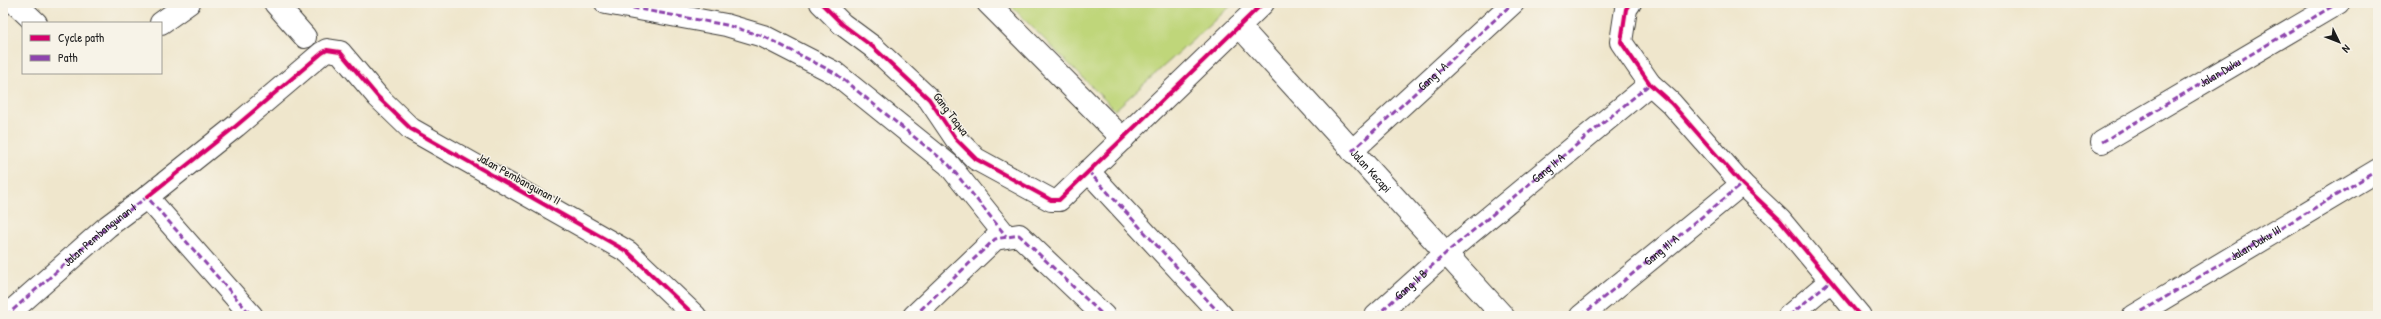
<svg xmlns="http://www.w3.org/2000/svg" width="2381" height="319" viewBox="0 0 2381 319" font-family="'Patrick Hand',sans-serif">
<rect width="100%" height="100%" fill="#f7f3e8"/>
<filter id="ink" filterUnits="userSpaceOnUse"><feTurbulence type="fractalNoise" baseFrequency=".025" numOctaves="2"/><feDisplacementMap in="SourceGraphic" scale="8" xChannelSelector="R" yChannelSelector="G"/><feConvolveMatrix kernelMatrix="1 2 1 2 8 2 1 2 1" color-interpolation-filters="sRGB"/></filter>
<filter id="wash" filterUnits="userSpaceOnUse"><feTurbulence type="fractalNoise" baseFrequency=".012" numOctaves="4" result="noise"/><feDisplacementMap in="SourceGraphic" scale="16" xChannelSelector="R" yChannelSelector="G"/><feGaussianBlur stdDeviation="0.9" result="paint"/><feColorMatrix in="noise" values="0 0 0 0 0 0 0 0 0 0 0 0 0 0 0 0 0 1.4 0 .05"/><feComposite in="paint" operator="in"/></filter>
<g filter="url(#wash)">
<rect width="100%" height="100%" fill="#efe6cc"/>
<path fill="#bfd67a" stroke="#6e794b" d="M 1008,3 L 1234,3 L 1115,110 Z"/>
</g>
<g filter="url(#ink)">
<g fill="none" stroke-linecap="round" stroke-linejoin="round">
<g stroke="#3c3a36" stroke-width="24">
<g id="street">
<path d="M 15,3 L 36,23"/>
<path d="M 275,3 L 305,37"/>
<path d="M 606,3 L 726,25 L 763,36 L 835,73 L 949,165 L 1006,236"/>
<path d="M 821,3 L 842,24 L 873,47 L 929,99 L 956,139 L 976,159 L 1051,200 L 1059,200 L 1263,3"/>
<path d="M 988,3 L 1123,139"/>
<path d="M 1630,3 L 1626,9 L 1621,42 L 1650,84 L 1671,103 L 1742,184 L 1780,220 L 1860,316"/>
<path d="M 161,23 L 189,3"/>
<path id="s1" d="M 1239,26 L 1503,316"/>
<path d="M 2102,142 L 2338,3"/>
<path d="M 1352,151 L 1513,3"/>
<path d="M 1088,171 L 1222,316"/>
<path d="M 147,197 L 236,126 L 322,53 L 327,50 L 340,52 L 378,97 L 411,129 L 628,252 L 695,316"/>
<path d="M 6,316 L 108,226 L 147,197 L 252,316"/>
<path d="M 914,316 L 995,239 L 1019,235 L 1104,316"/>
<path id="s2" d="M 1376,316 L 1446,253 L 1650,84"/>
<path id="s3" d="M 1581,316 L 1742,184"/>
<path d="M 1789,316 L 1829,282"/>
<path d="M 2134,316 L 2378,170"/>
</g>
</g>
<use href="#street" stroke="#fff" stroke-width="22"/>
<g stroke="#8e44ad" stroke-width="3" stroke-dasharray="6 3" stroke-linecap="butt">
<path d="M 606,3 L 726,25 L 763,36 L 835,73 L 949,165 L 1006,236"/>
<path id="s4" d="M 2102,142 L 2338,3"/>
<path id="s5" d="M 1352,151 L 1513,3"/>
<path d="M 1088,171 L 1222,316"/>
<path id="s6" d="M 6,316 L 108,226 L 147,197 L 252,316"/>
<path d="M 914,316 L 995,239 L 1019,235 L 1104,316"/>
<path d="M 1376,316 L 1446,253 L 1650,84"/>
<path d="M 1581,316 L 1742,184"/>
<path d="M 1789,316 L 1829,282"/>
<path id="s7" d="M 2134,316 L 2378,170"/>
</g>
<g stroke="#f7f3e8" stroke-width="6">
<g id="cycleway">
<path d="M 821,3 L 842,24 L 873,47 L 929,99 L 956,139 L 976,159 L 1051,200 L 1059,200 L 1263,3"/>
<path d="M 1630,3 L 1626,9 L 1621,42 L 1650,84 L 1671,103 L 1742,184 L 1780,220 L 1860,316"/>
<path d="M 147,197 L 236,126 L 322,53 L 327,50 L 340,52 L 378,97 L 411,129 L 628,252 L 695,316"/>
</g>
</g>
<use href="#cycleway" stroke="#d6006c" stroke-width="4"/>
</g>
</g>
<g text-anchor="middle" stroke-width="3" stroke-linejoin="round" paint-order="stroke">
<g font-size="12" fill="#1c1c1c" stroke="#f7f3e8">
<text dy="4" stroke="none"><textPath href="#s4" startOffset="137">Jalan Duku</textPath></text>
<text dy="4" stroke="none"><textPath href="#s5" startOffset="110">Gang I A</textPath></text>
<text transform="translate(951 114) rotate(53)" y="4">Gang Taqwa</text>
<text dy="4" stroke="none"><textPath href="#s2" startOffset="227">Gang II A</textPath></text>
<text dy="4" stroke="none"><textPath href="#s1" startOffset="196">Jalan Kecapi</textPath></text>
<text transform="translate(519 179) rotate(29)" y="4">Jalan Pembangunan II</text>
<text dy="4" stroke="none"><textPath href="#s6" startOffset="124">Jalan Pembangunan I</textPath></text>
<text dy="4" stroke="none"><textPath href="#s7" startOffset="142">Jalan Duku III</textPath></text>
<text dy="4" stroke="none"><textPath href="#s3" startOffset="104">Gang III A</textPath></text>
<text dy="4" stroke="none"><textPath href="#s2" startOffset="47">Gang II B</textPath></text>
</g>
</g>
<rect width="2381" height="319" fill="none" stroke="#f7f3e8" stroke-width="16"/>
<rect x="22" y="22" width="140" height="52" fill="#f7f3e8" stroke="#9f9d96"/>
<rect x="30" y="35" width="20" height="6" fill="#d6006c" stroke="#9f9d96"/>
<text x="58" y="42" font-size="12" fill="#1c1c1c">Cycle path</text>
<rect x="30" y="55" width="20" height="6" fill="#8e44ad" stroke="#9f9d96"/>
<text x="58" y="62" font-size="12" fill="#1c1c1c">Path</text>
<g transform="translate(2339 42) rotate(133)" stroke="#f7f3e8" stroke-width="3" paint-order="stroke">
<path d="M0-3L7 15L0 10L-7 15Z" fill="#1c1c1c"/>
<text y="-6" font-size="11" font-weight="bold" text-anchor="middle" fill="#1c1c1c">N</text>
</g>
</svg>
